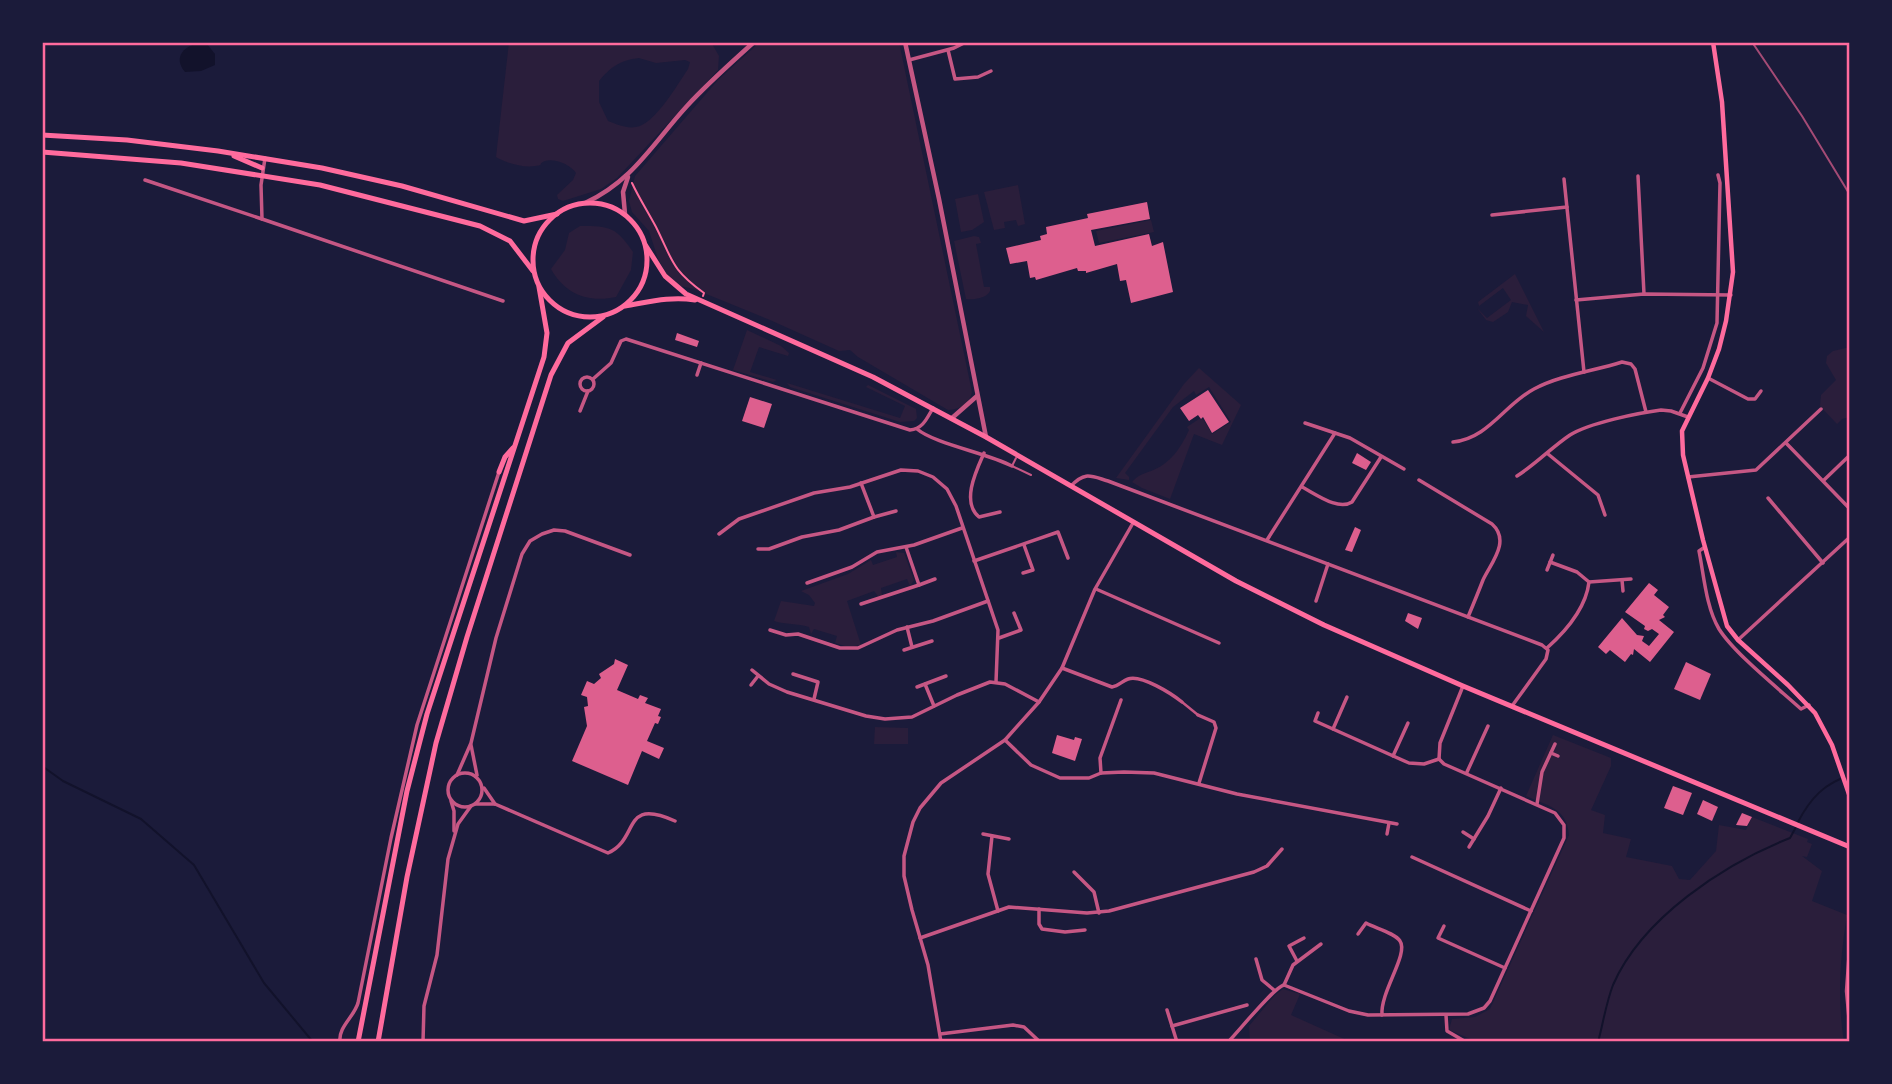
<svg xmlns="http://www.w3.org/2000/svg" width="1892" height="1084" viewBox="0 0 1892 1084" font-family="Quicksand,sans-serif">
<rect width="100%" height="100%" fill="#1b1b3a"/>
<g fill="#2a1e3b" fill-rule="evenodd">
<path d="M 509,42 L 711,42 L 719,56 L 718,70 L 617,178 L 601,189 L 563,201 L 558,199 L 557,195 L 573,180 L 576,173 C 571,165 555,158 545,161 C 537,164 545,165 535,166 C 523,168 506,163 496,157 ZM 639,58 L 656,63 L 685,60 L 690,62 L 688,69 C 678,84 654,125 636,127 C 627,129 616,124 608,121 L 599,102 L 599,81 C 611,67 620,60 639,58 Z"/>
<path d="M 760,42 L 899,42 L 972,392 C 969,405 961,409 948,410 L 858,357 L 850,350 L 839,351 L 770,320 L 694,289 L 680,286 L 666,273 L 658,259 L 649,231 L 632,212 L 629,201 L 635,176 L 718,80 Z"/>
<path d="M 1018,185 L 1025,224 L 1018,226 L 1016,220 L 1004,222 L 1005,228 L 994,230 L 984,192 Z"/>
<path d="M 978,194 L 984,222 L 972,230 L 961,232 L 955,199 Z"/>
<path d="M 1151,220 L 1154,232 L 1099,243 L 1096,231 Z"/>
<path d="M 580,226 C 610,226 616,227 633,252 L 631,270 L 616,297 C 588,303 565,294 551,269 L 565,250 L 569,233 Z"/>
<path d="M 974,236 L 979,237 L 981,243 L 976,244 L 984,287 L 990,287 L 990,291 C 987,298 974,300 966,299 L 954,241 Z"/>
<path d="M 1515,274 L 1544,332 L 1526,316 L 1528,305 L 1512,302 L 1508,312 L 1493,322 L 1486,320 L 1477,308 L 1487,318 L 1511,300 L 1503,288 L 1479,306 L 1478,302 Z"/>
<path d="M 747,330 L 781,346 L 789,353 L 788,356 L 759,347 L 750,372 L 777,380 L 773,382 L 733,370 Z"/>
<path d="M 1850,347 L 1850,417 L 1842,419 L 1837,424 L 1820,406 L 1821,395 L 1836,380 L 1826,363 L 1827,356 L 1833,351 Z"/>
<path d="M 1199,368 L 1241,405 L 1222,445 L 1194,434 L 1170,499 L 1142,488 L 1132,482 C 1138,475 1143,474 1151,471 C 1170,464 1181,448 1189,430 L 1187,427 L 1199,419 L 1203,419 L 1212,434 L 1231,422 L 1209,387 L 1196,395 L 1194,391 L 1173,407 L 1125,473 L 1129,477 L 1129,480 L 1116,478 L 1184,384 Z"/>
<path d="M 787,383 L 900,418 L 905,406 L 866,387 L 868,385 L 916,409 L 917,418 L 914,421 L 900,422 L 790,387 Z"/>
<path d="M 896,552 L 904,553 L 914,580 L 910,586 L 907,579 L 881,588 L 882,596 L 878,596 L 874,591 L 847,601 L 861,645 L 848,647 L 835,643 L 837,636 L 814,629 L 811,634 L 809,627 C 797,623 786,625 774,621 L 781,601 L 814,606 L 815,603 L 809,595 L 801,591 L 848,574 L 871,560 L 873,565 L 897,557 Z"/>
<path d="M 875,727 L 908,728 L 908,744 L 874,744 Z"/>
<path d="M 1553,735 L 1611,758 L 1611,766 L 1591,810 L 1605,815 L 1603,833 L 1631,839 L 1626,857 L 1672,866 L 1679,879 L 1690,880 L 1716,851 L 1719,825 L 1746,830 L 1752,817 L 1808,839 L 1807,842 L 1812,844 L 1807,857 L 1802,856 L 1822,871 L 1812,901 L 1847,915 C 1840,958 1837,999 1844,1042 L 1478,1042 L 1449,1030 L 1452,1019 L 1475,1017 L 1490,1009 L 1569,835 C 1567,808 1548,806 1526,796 Z"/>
<path d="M 1283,989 L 1300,994 L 1291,1015 L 1351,1042 L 1250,1042 L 1249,1026 L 1275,995 Z"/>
</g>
<path fill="#12122b" d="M 202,43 L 207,44 L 215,54 L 215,65 L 201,71 L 185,72 C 172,57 185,44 202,43 Z"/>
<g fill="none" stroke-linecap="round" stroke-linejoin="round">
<g stroke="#12122b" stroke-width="2">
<path d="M 42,766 L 63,781 L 141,819 L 194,865 L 264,983 L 313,1042"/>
<path d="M 1798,822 C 1810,799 1825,782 1850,776"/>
<path d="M 1598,1042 C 1603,1024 1606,1003 1613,985 C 1642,918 1724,864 1790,838 L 1796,827"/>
</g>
</g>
<g fill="#dd5f8e">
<path d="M 1147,202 L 1150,219 L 1091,230 L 1095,246 L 1149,234 L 1152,246 L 1163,242 L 1173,292 L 1131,303 L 1126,280 L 1120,281 L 1117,264 L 1086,273 L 1086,271 L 1078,271 L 1077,268 L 1036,280 L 1035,277 L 1030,278 L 1027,261 L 1010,264 L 1006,248 L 1041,240 L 1040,236 L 1047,234 L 1046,227 L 1088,218 L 1087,214 Z"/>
<path d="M 677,333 L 699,341 L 697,347 L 675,340 Z"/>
<path d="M 1208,390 L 1229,422 L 1212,433 L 1203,417 L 1201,419 L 1198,415 L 1189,421 L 1180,408 Z"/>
<path d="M 750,397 L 772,404 L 764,428 L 742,421 Z"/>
<path d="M 1357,453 L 1371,462 L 1366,470 L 1352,463 Z"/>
<path d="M 1355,527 L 1361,530 L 1352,552 L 1345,550 Z"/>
<path d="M 1649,583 L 1658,590 L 1654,595 L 1669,607 L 1663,615 L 1665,617 L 1659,620 L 1674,632 L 1650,662 L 1634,649 L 1633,655 L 1631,654 L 1625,662 L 1610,650 L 1606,654 L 1598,647 L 1622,618 L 1637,635 L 1644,636 L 1642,641 L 1649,646 L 1659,634 L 1652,629 L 1648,631 L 1644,629 L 1645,626 L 1625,612 Z"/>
<path d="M 1408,613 L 1422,618 L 1418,629 L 1405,621 Z"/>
<path d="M 615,659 L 628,665 L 617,690 L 638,699 L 640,695 L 648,698 L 645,703 L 661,709 L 658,716 L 661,717 L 658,724 L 655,723 L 647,741 L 664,748 L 659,759 L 642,751 L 628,785 L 572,761 L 587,726 L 584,707 L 588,706 L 587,697 L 581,695 L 587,681 L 594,684 L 601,678 L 599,674 L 614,664 Z"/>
<path d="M 1686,662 L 1711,674 L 1700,700 L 1674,689 Z"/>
<path d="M 1057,735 L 1074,740 L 1075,737 L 1082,739 L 1075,761 L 1052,753 Z"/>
<path d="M 1673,786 L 1692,793 L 1683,815 L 1664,808 Z"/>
<path d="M 1703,800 L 1718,807 L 1712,821 L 1697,814 Z"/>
<path d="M 1742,813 L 1752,817 L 1747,826 L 1736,825 Z"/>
</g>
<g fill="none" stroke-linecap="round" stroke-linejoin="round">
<path stroke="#ff6b9d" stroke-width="2" d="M 632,183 C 639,198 648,212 656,227 C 673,261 671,269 704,293 L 703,296"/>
<path stroke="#c65784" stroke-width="2" d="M 1016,458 L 1012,466 L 1031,475"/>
<path stroke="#c65784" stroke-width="2.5" d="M 1182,702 L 1198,715"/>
<g stroke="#c65784" stroke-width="3.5">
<path d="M 948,50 L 955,79 L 978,77 L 991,71"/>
<path d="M 909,60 L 954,48 L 966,42"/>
<path d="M 265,158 L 261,185 L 262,219 L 503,301"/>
<path d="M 1638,176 L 1644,294"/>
<path d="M 1564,179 L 1584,372"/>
<path d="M 145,180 L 262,219"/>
<path d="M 1492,215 L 1567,207"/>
<path d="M 1576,300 L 1644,294 L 1731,295"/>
<path d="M 697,375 L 701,363"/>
<circle cx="587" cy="384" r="7"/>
<path d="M 1708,378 L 1748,399 L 1755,399 L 1761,391"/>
<path d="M 593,379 L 611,363 L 621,341 L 626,339 L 910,430 C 923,429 927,418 933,408"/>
<path d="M 580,411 L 588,391"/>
<path d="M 1680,413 L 1703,368 L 1717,323 L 1720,183 L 1718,175"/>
<path d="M 1305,423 L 1350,438 L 1404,469"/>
<path d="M 917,429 C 935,444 987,453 1012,466"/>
<path d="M 1453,442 C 1488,439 1505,404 1534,389 C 1560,375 1594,371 1622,362 L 1631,364 L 1635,369 L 1646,412"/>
<path d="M 1786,443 L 1850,509"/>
<path d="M 984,453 C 976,471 961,502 979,517 L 1000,512"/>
<path d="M 1548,454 L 1598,495 L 1605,515"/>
<path d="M 1517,476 C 1536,464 1552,447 1570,435 C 1589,423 1638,413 1661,410 L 1671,411 L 1688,417"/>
<path d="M 1688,477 L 1756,470 L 1821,409"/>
<path d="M 1419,480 L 1492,524 C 1511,541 1491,563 1483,580 C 1478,593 1473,605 1468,617"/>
<path d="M 1824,480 L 1850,455"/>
<path d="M 1071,486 C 1085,471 1091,476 1108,481 L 1542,645 L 1548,650 L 1546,659 L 1512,706"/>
<path d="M 1302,487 C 1316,494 1338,511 1352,502 L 1381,457"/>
<path d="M 1768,498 L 1823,563"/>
<path d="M 874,517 L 896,511"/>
<path d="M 719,534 L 739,519 L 814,493 L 850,487 L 901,470 L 918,471 L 933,477 L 947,489 L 956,506 L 998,630 L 996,682"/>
<path d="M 1267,540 L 1335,433"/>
<path d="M 906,547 L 919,585 L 935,579"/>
<path d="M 1705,547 L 1699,551 C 1704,576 1706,607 1719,629 C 1734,653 1779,689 1801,709 L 1809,705"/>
<path d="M 758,549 L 769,549 L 802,537 L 839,530 L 874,517 L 861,483"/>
<path d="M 974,561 L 1058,532 L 1068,558"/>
<path d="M 1547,570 L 1553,555"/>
<path d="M 1023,573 L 1033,570 L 1024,545"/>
<path d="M 1622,580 L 1623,591"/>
<path d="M 1589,582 L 1631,579"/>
<path d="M 807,583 L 852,567 L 877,552 L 914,545 L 962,528"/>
<path d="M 1096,589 L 1219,643"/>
<path d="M 1316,601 L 1328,564"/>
<path d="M 861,604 L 919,585"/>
<path d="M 907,627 L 912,647"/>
<path d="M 770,630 L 786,635 L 798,634 L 840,648 L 858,648 L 897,630 L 933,621 L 988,601"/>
<path d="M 999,638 L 1021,630 L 1014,613"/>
<path d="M 1738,640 L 1850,537"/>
<path d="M 1547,648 C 1566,631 1586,608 1589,582 L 1577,572 L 1550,562"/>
<path d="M 904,650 L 932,641"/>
<path d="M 1062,668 L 1112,687 C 1119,686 1122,681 1128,679 C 1141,674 1172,694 1182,702"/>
<path d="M 752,670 L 769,684 L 787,692 L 866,716 L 885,719 L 912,717 L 957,695 L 990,682 L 1005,684 L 1039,702"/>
<path d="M 793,674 L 818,682 L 814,699"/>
<path d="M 925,684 L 934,706"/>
<path d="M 751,685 L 758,676"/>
<path d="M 917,687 L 946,676"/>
<path d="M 1318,713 L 1315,721 L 1409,763 L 1424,764 L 1439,759"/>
<path d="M 1198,715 L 1214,722 L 1216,728 L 1199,783"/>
<path d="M 1333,729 L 1347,697"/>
<path d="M 1005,740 L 1031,765 L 1060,778 L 1089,778 L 1101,773 L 1124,772 L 1154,773 L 1237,794 L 1397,824"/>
<path d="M 471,745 L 477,775"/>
<path d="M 1551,753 L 1558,756"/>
<path d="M 1393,756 L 1408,723"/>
<path d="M 1439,759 L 1440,743 L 1463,686"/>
<path d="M 1467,772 L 1488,726"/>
<circle cx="465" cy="790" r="17"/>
<path d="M 1101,773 L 1100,758 L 1121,700"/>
<path d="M 457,775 L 471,743 L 496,638 L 522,554 L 530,541 L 542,534 L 554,530 L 565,531 L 630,555"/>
<path d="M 484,788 L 495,804"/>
<path d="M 451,801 L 454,811 L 454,831"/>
<path d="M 475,804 L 495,804 L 608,853 C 640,839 621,797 675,821"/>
<path d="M 1537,804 L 1542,772 L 1555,744"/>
<path d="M 1463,832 L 1474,839"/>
<path d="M 983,834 L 1009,839"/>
<path d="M 1387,834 L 1389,823"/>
<path d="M 992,836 L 988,874 L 998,911"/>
<path d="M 1469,847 L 1488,816 L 1501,788"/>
<path d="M 1412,857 L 1531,911"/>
<path d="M 1074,872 L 1094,892 L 1099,913"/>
<path d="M 1039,909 L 1039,924 L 1042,929 L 1065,932 L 1085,930"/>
<path d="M 1444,926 L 1438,938 L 1505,968"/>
<path d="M 1358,934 L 1366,923 C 1375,928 1395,933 1400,941 C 1409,954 1380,992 1382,1015"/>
<path d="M 920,938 L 1009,907 L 1087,913 L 1109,911 L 1254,872 L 1267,866 L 1282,849"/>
<path d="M 1256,959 L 1262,980 L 1274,990"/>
<path d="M 1297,961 L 1289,946 L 1304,938"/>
<path d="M 1284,985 L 1349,1011 L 1368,1015 L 1468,1014 L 1484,1008 L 1490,1001 L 1564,838 L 1564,825 L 1555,813 L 1444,764 L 1439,759"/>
<path d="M 1284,985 L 1293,965 L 1321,944"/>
<path d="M 1167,1010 L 1177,1042"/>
<path d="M 1446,1015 L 1447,1031 L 1466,1042"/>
<path d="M 1172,1026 L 1247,1005"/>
<path d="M 940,1034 L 1013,1025 L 1024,1027 L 1040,1042"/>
<path d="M 340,1042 C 338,1027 354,1017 358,1003 L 391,838 L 417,725 L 499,472"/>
<path d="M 423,1042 L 424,1006 L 437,955 L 448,859 L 458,824 L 471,806"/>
<path d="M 941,1042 L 928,965 L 912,910 L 904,876 L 904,856 L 913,822 L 920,808 L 941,783 L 1005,740 L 1039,702 L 1062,668 L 1095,589 L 1133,523"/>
<path d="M 1228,1042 C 1239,1031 1274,987 1284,985"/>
</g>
<g stroke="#c65784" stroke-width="4.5">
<path d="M 905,42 L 939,199 L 986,437"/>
<path d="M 585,203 C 633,181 653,143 687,106 C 708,83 731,63 754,42"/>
<path d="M 625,214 L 623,192 L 628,177"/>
<path d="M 952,418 L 977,396"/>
<path d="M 1850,949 L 1847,991 L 1850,1024"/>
</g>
<path stroke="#ff6b9d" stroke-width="4.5" d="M 1713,42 L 1722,102 L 1733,272 L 1726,321 L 1719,349 L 1708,378 L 1682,431 L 1683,455 L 1703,540 L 1727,626 L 1738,640 L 1788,685 L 1815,713 L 1832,745 L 1850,797"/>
<g stroke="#ff6b9d" stroke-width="5">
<path d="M 646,246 L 665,276 L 686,294 L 873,377 L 986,437 L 1236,581 L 1324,625 L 1463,686 L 1850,847"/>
<path d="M 625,306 C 649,302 670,296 695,300"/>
</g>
<g stroke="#ff6b9d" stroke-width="5">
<path d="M 42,135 L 127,140 L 218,151 L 322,168 L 402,186 L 524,221 L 557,214"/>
<path d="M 42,152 L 181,163 L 320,185 L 480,226 L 510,241 L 533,271"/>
<path d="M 234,156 L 262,168"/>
<circle cx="590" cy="260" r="57"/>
<path d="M 499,472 L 505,457 L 513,448"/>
<path d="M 358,1042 L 407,791 L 427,714 L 544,357 L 547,333 L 539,287"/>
<path d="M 378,1042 L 407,877 L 436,743 L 467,637 L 551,375 L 568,343 L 603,317"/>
</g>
<path stroke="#a44b75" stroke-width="2" d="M 1752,42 L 1802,116 L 1850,195"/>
</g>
<rect width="1892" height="1084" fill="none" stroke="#1b1b3a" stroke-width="88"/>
<rect x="44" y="44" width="1804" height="996" fill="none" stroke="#ff6b9d" stroke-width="2.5"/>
</svg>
